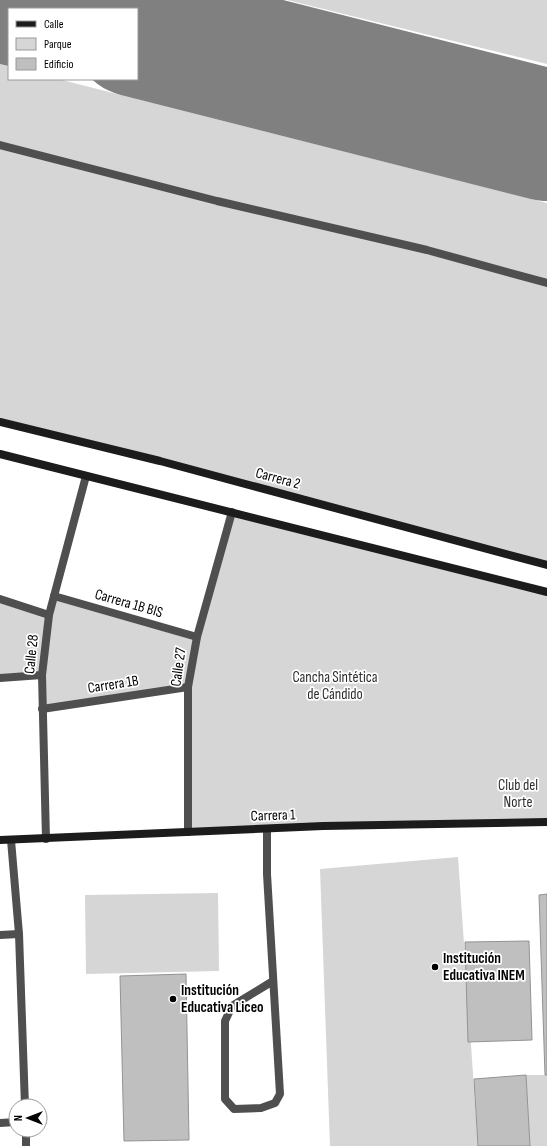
<svg xmlns="http://www.w3.org/2000/svg" width="547" height="1146" viewBox="0 0 547 1146" font-family="'Sofia Sans Condensed',sans-serif">
<rect width="100%" height="100%" fill="#fff"/>
<g fill="#d6d6d6">
<path d="M 287,0 L 547,0 L 547,64 Z"/>
<path d="M 0,64 L 9,67 L 9,79 L 58,79 L 547,203 L 547,565 L 0,422 Z"/>
<path d="M 227,512 L 547,592 L 547,822 L 192,831 L 189,683 L 44,708 L 43,674 L 0,677 L 0,599 L 50,615 L 54,599 L 198,640 L 195,655 Z"/>
<path d="M 458,857 L 478,1146 L 330,1146 L 320,869 Z"/>
<path d="M 218,893 L 219,971 L 86,974 L 85,895 Z"/>
<path d="M 526,1075 L 547,1075 L 547,1146 L 530,1146 Z"/>
</g>
<g fill="none" stroke-linecap="round" stroke-linejoin="round">
<g stroke="#808080" stroke-width="132">
<path d="M 16,0 L 51,9"/>
<path d="M 137,31 L 547,135"/>
</g>
</g>
<g fill="#bfbfbf" stroke="#939393">
<path d="M 547,894 L 547,1075 L 545,1075 L 539,895 Z"/>
<path d="M 529,941 L 532,1040 L 468,1042 L 465,942 Z"/>
<path d="M 186,974 L 189,1140 L 124,1141 L 120,976 Z"/>
<path d="M 526,1075 L 530,1146 L 478,1146 L 474,1079 Z"/>
</g>
<g fill="none" stroke-linecap="round" stroke-linejoin="round">
<g stroke="#4f4f4f" stroke-width="8">
<path d="M 0,145 L 217,201 L 427,250 L 547,283"/>
<path d="M 267,829 L 267,874 L 280,1094 L 275,1103 L 261,1108 L 234,1109 L 225,1099 L 225,1021 L 232,1006 L 273,981"/>
</g>
<g stroke="#4f4f4f" stroke-width="8">
<path d="M 54,596 L 197,637"/>
<path d="M 0,599 L 49,615"/>
<path d="M 0,678 L 42,675"/>
<path d="M 42,709 L 188,687"/>
<path d="M 188,832 L 188,687 L 197,637 L 232,512"/>
<path d="M 46,839 L 42,675 L 49,615 L 86,476"/>
<path d="M 11,840 L 19,934 L 25,1106"/>
<path d="M 0,935 L 19,934"/>
<path d="M 0,1123 L 16,1122"/>
<path d="M 26,1130 L 26,1146"/>
</g>
<g stroke="#1c1c1c" stroke-width="8">
<path d="M 0,422 L 160,461 L 547,565"/>
<path d="M 0,454 L 547,592"/>
<path d="M 0,840 L 323,826 L 547,822"/>
</g>
</g>
<g fill="#000" stroke="#fff" stroke-width="1.5">
<circle cx="435" cy="967" r="4"/>
<circle cx="173" cy="999" r="4"/>
</g>
<g text-anchor="middle" stroke-width="3.5" stroke-linejoin="round" paint-order="stroke">
<g font-size="15" fill="#000" stroke="#fff">
<text transform="translate(278 478) rotate(15)" y="5">Carrera 2</text>
<text transform="translate(129 603) rotate(16)" y="5">Carrera 1B BIS</text>
<text transform="translate(31 654) rotate(-84)" y="5">Calle 28</text>
<text transform="translate(178 667) rotate(-82)" y="5">Calle 27</text>
<text transform="translate(113 684) rotate(-9)" y="5">Carrera 1B</text>
<text transform="translate(273 815) rotate(-2)" y="5">Carrera 1</text>
</g>
<g font-size="15" fill="#2d2d2d" stroke="#fff">
<text x="335" y="682">Cancha Sintética<tspan x="335" dy="17">de Cándido</tspan></text>
<text x="518" y="790">Club del<tspan x="518" dy="17">Norte</tspan></text>
</g>
<g font-size="15" font-weight="bold" fill="#000" stroke="#fff" text-anchor="start">
<text x="443" y="963">Institución<tspan x="443" dy="17">Educativa INEM</tspan></text>
<text x="181" y="995">Institución<tspan x="181" dy="17">Educativa Liceo</tspan></text>
</g>
</g>
<rect x="8" y="8" width="130" height="72" fill="#ffffff" stroke="#999999"/>
<rect x="16" y="21" width="20" height="6" fill="#1c1c1c" stroke="#999999"/>
<text x="44" y="28" font-size="12" fill="#000000">Calle</text>
<rect x="16" y="38" width="20" height="12" fill="#d6d6d6" stroke="#999999"/>
<text x="44" y="48" font-size="12" fill="#000000">Parque</text>
<rect x="16" y="58" width="20" height="12" fill="#bfbfbf" stroke="#999999"/>
<text x="44" y="68" font-size="12" fill="#000000">Edificio</text>
<g transform="translate(28 1118) rotate(270)"><circle r="19" fill="#ffffff" stroke="#999999"/>
<path d="M0-3L7 15L0 10L-7 15Z" fill="#000000"/>
<text y="-6" font-size="11" font-weight="bold" text-anchor="middle" fill="#000000">N</text>
</g>
</svg>
